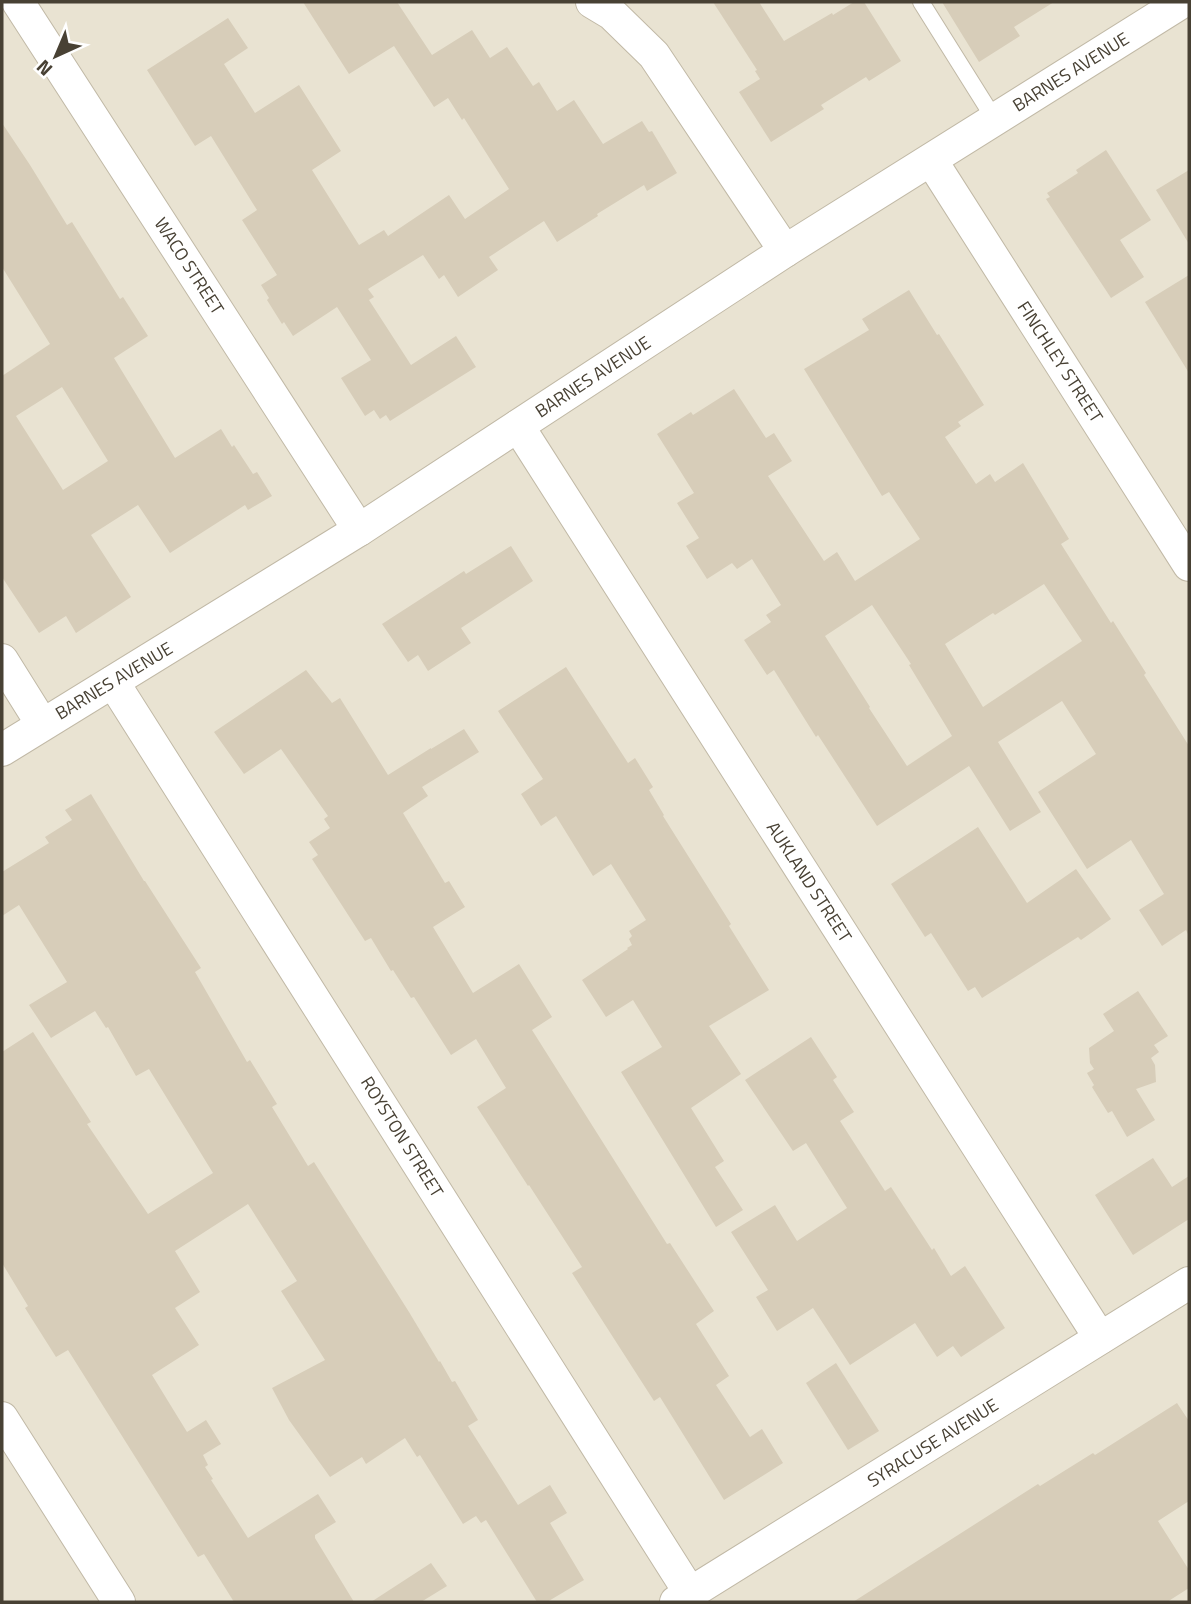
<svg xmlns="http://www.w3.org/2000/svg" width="1191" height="1604" viewBox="0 0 1191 1604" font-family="'Titillium Web',sans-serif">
<rect width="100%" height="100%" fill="#f4f1e5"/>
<rect fill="#e9e3d2" x="2" y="2" width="1187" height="1600"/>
<g fill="#d7cdb9" fill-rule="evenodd">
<path d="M 303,2 L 397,2 L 432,55 L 472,30 L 490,58 L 507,47 L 533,86 L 539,82 L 557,111 L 574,100 L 603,144 L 642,121 L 649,132 L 652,131 L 677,173 L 647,191 L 644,185 L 597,214 L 598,216 L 557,242 L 544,221 L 489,257 L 498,270 L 458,297 L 444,275 L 439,279 L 423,255 L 368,289 L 374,297 L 369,300 L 411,365 L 456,336 L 476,367 L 390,421 L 386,415 L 380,419 L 374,410 L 365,416 L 341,378 L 371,360 L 337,307 L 293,336 L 284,322 L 282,324 L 267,300 L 269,298 L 261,285 L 277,275 L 242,220 L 257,210 L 211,136 L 195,146 L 147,70 L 228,18 L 248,48 L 224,64 L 255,113 L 299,85 L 341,151 L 312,170 L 359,245 L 384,230 L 388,236 L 449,195 L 465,219 L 509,189 L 464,118 L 462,120 L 448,98 L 434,107 L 394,46 L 349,74 Z"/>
<path d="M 713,2 L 759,2 L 784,41 L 832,13 L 833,15 L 854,2 L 864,2 L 901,61 L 869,81 L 866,77 L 821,105 L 824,109 L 771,142 L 739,92 L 760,79 L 755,71 L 757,70 Z"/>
<path d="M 942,2 L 1054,2 L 1014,27 L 1020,36 L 979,62 Z"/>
<path d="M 2,123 L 30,165 L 67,225 L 72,222 L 120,299 L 123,297 L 148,336 L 114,358 L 175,458 L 221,429 L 232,447 L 234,445 L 253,474 L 257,472 L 272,496 L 248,510 L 245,505 L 170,553 L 138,505 L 91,535 L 131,597 L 76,633 L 66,616 L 39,633 L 2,577 L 2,376 L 50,344 L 2,267 ZM 62,387 L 108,461 L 63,490 L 16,416 Z"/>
<path d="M 1106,150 L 1151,220 L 1120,240 L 1144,277 L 1111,298 L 1046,199 L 1050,197 L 1047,193 L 1078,173 L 1076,170 Z"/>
<path d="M 1189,170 L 1189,244 L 1156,190 Z"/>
<path d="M 1189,275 L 1189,373 L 1145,302 Z"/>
<path d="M 909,290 L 937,335 L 939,334 L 984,405 L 958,422 L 961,426 L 945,437 L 976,484 L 990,474 L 995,482 L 1023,463 L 1069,539 L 1061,544 L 1111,623 L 1113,621 L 1146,673 L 1144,675 L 1189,746 L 1189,936 L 1186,930 L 1162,946 L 1139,910 L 1164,894 L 1131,840 L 1087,869 L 1038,792 L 1096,754 L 1062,701 L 998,742 L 1041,812 L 1010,831 L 969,766 L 877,826 L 818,735 L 816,737 L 774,670 L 767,675 L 744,640 L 771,622 L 766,615 L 781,605 L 752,559 L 737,569 L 732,563 L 707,579 L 686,546 L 699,538 L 677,503 L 694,493 L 657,434 L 691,412 L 693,415 L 734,389 L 766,438 L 774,433 L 792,461 L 768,476 L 824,561 L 837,552 L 855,581 L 920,539 L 889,492 L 882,496 L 804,369 L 869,330 L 862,319 ZM 1044,584 L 1082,641 L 983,707 L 945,644 L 993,613 L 995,615 ZM 872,605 L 911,664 L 909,665 L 952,736 L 907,766 L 869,708 L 870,707 L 825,636 Z"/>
<path d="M 511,546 L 533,581 L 461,628 L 471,643 L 428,671 L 418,655 L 408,662 L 382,624 L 464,571 L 466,574 Z"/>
<path d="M 566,667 L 628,763 L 635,758 L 653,787 L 649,790 L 664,815 L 663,816 L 731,924 L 729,926 L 769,990 L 709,1026 L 741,1074 L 691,1108 L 724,1161 L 715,1167 L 743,1210 L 716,1227 L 621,1072 L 662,1047 L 633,1000 L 606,1017 L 582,980 L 628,949 L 627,948 L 632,945 L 629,939 L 632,936 L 629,931 L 646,920 L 611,864 L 593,876 L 556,816 L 541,826 L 521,794 L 543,779 L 498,711 Z"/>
<path d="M 306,670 L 332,703 L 340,698 L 388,775 L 431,748 L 431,749 L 464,729 L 479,752 L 422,787 L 428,796 L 403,813 L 445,883 L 449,881 L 465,907 L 433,927 L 473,993 L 519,964 L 552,1017 L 532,1030 L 667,1244 L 670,1243 L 714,1311 L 696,1324 L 729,1376 L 716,1385 L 750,1437 L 762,1429 L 783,1463 L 724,1500 L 660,1397 L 654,1401 L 593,1306 L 572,1273 L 582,1267 L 529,1185 L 528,1186 L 477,1107 L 506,1088 L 476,1039 L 451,1055 L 414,997 L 411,998 L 393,970 L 391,971 L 371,938 L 365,941 L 312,859 L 318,855 L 309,842 L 330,828 L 324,819 L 328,816 L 281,749 L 244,774 L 214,732 Z"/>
<path d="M 91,794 L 144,881 L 145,881 L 201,968 L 195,972 L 247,1062 L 250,1060 L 277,1104 L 272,1107 L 308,1166 L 314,1162 L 409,1312 L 439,1362 L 440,1361 L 452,1382 L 455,1381 L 478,1420 L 468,1426 L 518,1505 L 550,1485 L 567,1513 L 550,1523 L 584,1580 L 547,1602 L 537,1602 L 486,1520 L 481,1523 L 476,1516 L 463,1524 L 420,1455 L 417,1457 L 405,1438 L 366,1464 L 362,1457 L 330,1477 L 289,1420 L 272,1388 L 325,1360 L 281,1291 L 297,1281 L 248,1204 L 175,1251 L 200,1292 L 175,1308 L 199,1345 L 152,1375 L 187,1432 L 206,1420 L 221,1444 L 203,1455 L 208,1465 L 205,1467 L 213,1479 L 211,1480 L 248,1538 L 318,1494 L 336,1522 L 315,1535 L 315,1538 L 354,1602 L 234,1602 L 204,1554 L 198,1557 L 68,1350 L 56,1357 L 25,1308 L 28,1306 L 2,1263 L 2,1052 L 33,1032 L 91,1122 L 87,1124 L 148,1214 L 213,1173 L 149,1069 L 136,1076 L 108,1027 L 106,1028 L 95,1011 L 51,1038 L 29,1005 L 67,982 L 19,905 L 2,916 L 2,872 L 49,843 L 45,837 L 72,820 L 65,810 Z"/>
<path d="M 978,827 L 1027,903 L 1076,869 L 1111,919 L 1081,940 L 1078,937 L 982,998 L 975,987 L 968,991 L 931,933 L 925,937 L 891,884 Z"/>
<path d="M 1138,991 L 1168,1036 L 1154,1045 L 1159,1052 L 1151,1058 L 1155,1065 L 1156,1082 L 1136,1089 L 1155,1120 L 1127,1137 L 1112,1111 L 1108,1113 L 1092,1087 L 1094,1085 L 1087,1073 L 1094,1069 L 1090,1063 L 1089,1048 L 1114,1031 L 1103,1014 Z"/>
<path d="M 811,1037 L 837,1077 L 833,1080 L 854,1112 L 840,1121 L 885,1191 L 891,1187 L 932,1250 L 934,1248 L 951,1276 L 965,1266 L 1005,1328 L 961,1357 L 953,1346 L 937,1357 L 915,1323 L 850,1365 L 813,1308 L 777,1331 L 756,1297 L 768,1290 L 731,1232 L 775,1205 L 797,1241 L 847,1208 L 806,1143 L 793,1151 L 745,1080 Z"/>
<path d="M 1153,1158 L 1172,1187 L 1189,1176 L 1189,1219 L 1133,1255 L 1095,1195 Z"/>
<path d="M 836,1363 L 879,1431 L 848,1450 L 806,1383 Z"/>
<path d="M 1177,1403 L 1189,1421 L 1189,1501 L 1158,1521 L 1189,1570 L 1189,1588 L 1167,1602 L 853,1602 L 1038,1484 L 1040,1486 L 1093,1453 L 1095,1455 Z"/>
<path d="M 431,1563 L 447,1586 L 421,1602 L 371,1602 Z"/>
</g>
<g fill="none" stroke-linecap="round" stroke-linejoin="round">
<g stroke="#c1b9a6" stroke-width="18">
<path id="service" d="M 921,2 L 995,120"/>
</g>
<g stroke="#c1b9a6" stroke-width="34">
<g id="minor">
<path d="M 18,2 L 359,530"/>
<path d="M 592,2 L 612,14 L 654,55 L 785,251"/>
<path d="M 931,160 L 1189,565"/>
<path d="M 518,426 L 1100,1338"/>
<path d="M 2,660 L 42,724"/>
<path d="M 113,682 L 690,1593"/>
<path d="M 2,750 L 359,530 L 785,251 L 1182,2"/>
<path d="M 2,1418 L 119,1602"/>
<path d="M 676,1602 L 1189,1283"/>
</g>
</g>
<use href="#service" stroke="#fff" stroke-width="16"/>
<use href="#minor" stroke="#fff" stroke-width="32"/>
</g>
<g text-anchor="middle" stroke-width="5" stroke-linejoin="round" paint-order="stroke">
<g font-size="18" fill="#484134" stroke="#fff">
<text transform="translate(1071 72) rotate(-32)" y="6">BARNES AVENUE</text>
<text transform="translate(189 266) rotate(57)" y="6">WACO STREET</text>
<text transform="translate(1060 362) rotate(57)" y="6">FINCHLEY STREET</text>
<text transform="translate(593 377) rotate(-33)" y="6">BARNES AVENUE</text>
<text transform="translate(114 681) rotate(-31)" y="6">BARNES AVENUE</text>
<text transform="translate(809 882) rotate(57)" y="6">AUKLAND STREET</text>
<text transform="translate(402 1137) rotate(58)" y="6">ROYSTON STREET</text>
<text transform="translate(933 1443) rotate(-32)" y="6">SYRACUSE AVENUE</text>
</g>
</g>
<rect width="1191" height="1604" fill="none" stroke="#484134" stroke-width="7"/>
<g transform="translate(56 56) rotate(224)" stroke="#ffffff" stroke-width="5" paint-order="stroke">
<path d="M0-5L12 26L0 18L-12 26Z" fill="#484134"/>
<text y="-10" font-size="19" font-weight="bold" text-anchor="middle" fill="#484134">N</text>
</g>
</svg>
